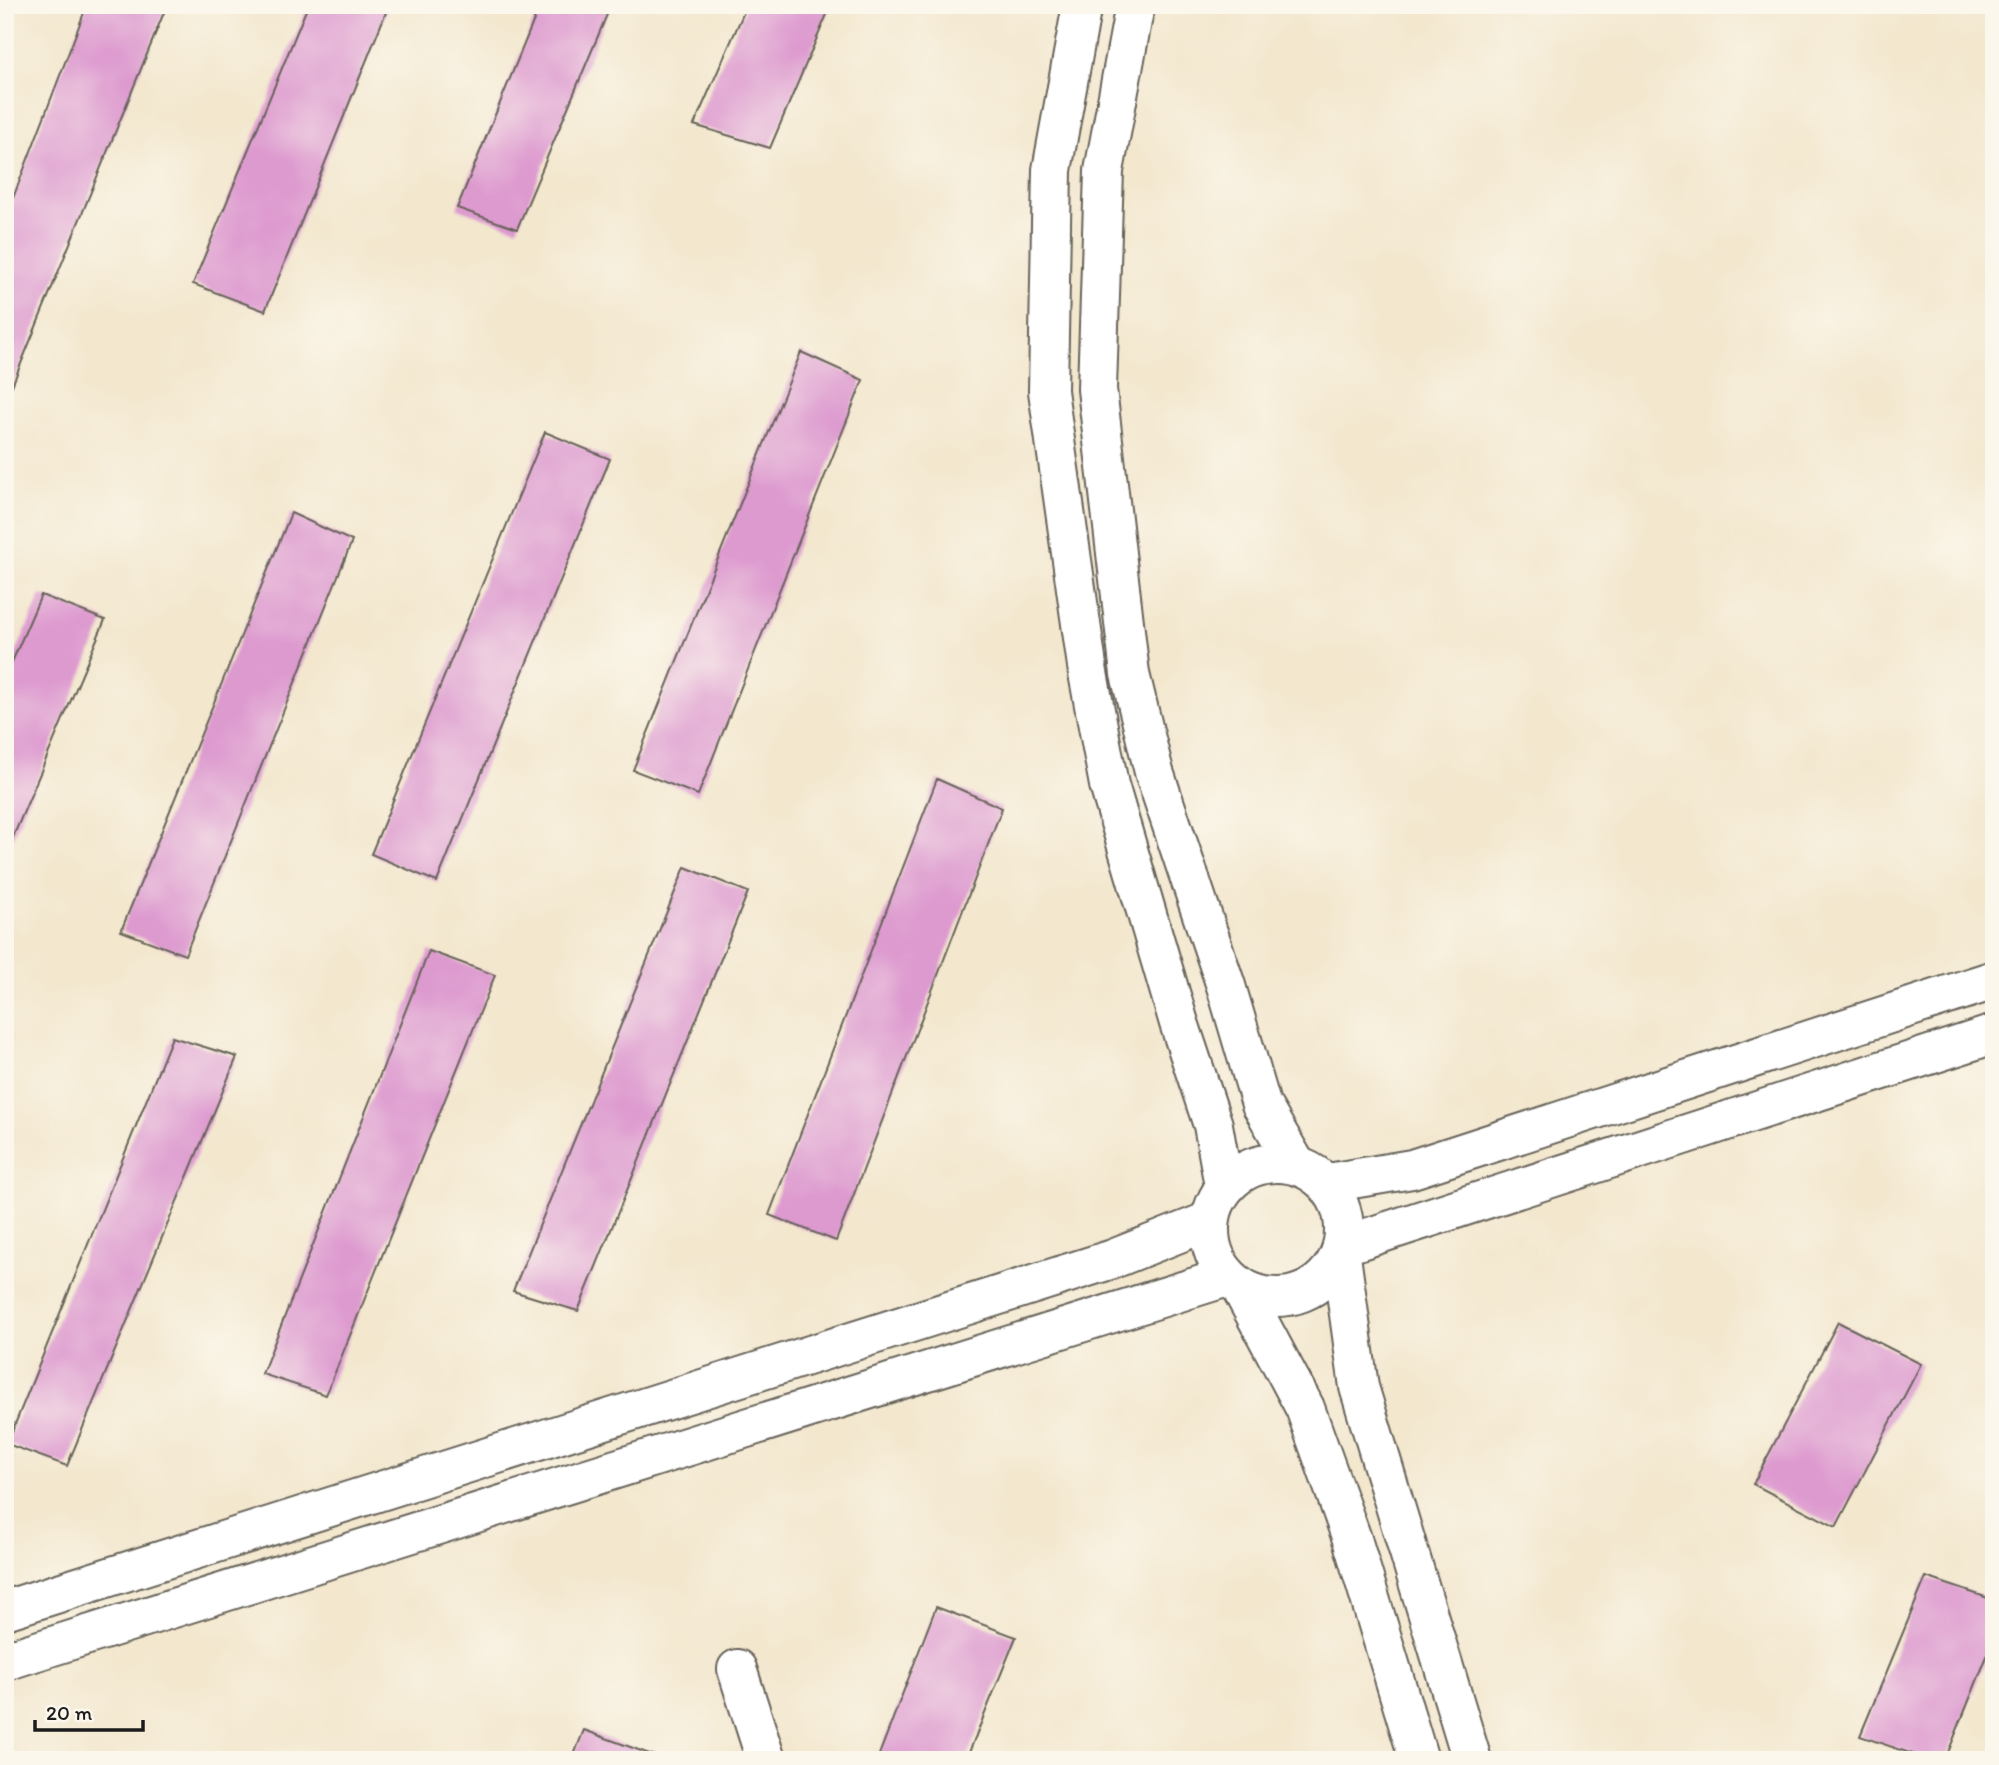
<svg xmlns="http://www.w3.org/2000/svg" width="1999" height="1765" viewBox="0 0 1999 1765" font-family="Itim,sans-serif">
<rect width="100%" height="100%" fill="#fbf7ec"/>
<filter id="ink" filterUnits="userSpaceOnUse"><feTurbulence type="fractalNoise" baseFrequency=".0143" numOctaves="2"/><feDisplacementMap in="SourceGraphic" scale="14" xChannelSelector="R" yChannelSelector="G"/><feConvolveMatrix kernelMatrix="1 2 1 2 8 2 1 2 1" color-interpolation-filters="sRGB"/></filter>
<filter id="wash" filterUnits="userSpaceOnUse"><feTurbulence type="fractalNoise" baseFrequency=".00686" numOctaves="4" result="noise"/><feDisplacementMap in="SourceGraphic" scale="28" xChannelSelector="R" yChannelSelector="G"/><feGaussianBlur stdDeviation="1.57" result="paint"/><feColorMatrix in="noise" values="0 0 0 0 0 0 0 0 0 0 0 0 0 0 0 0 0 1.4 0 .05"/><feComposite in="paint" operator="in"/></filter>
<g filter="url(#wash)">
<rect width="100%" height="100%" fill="#f3e7ce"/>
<g id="blocks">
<g fill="#dd9acf">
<path d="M 87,5 L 167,5 L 9,393 L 5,391 L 5,219 Z"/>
<path d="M 308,5 L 389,5 L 265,311 L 193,284 Z"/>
<path d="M 540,5 L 611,5 L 517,229 L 457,208 Z"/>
<path d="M 747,5 L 831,5 L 770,148 L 694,125 Z"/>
<path d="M 801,352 L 863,380 L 698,795 L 633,770 Z"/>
<path d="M 545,432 L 610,459 L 437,882 L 371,854 Z"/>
<path d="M 291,513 L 352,541 L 185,955 L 121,931 Z"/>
<path d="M 41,595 L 105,620 L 5,856 L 5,678 Z"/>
<path d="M 937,779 L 1002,808 L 836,1241 L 769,1215 Z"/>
<path d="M 685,867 L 748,892 L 578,1311 L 513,1291 Z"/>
<path d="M 429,951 L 495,975 L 326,1395 L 262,1374 Z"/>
<path d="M 172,1037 L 237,1057 L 67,1466 L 7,1444 Z"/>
<path d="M 1838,1322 L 1921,1364 L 1836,1527 L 1753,1484 Z"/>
<path d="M 1926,1577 L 1994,1600 L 1994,1639 L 1945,1760 L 1930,1760 L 1860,1736 Z"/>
<path d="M 936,1607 L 1016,1637 L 966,1760 L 877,1760 Z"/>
<path d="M 584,1730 L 663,1759 L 663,1760 L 572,1760 Z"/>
</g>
</g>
</g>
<g filter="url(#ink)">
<use href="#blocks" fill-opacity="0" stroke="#67635a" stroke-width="2"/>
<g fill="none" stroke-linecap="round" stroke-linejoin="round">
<g stroke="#67635a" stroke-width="42">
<g id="minor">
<path d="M 1082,5 L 1052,170 L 1048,391 L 1088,673 L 1109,785 L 1179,1023 L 1213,1125 L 1224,1186"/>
<path d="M 1135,5 L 1104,171 L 1097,389 L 1130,674 L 1154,772 L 1226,986 L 1261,1104 L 1295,1163"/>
<circle cx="1277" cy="1230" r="67"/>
<path d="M 1328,1183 L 1412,1169 L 1994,980"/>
<path d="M 1342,1246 L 1994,1034"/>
<path d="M 1341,1256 L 1359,1387 L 1472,1760"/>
<path d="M 1241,1288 L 1305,1408 L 1352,1539 L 1419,1760"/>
<path d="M 5,1610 L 1113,1259 L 1209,1221"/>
<path d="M 5,1661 L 1227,1277"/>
<path d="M 737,1669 L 766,1760"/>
</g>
</g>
<use href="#minor" stroke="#fff" stroke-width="38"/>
</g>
</g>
<rect width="1999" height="1765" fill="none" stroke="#fbf7ec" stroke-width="28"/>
<path d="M35 1720v10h108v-10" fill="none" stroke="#1c1c1c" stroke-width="3.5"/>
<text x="46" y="1720" font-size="21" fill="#1c1c1c" stroke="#fbf7ec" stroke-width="5" paint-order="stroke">20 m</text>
</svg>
